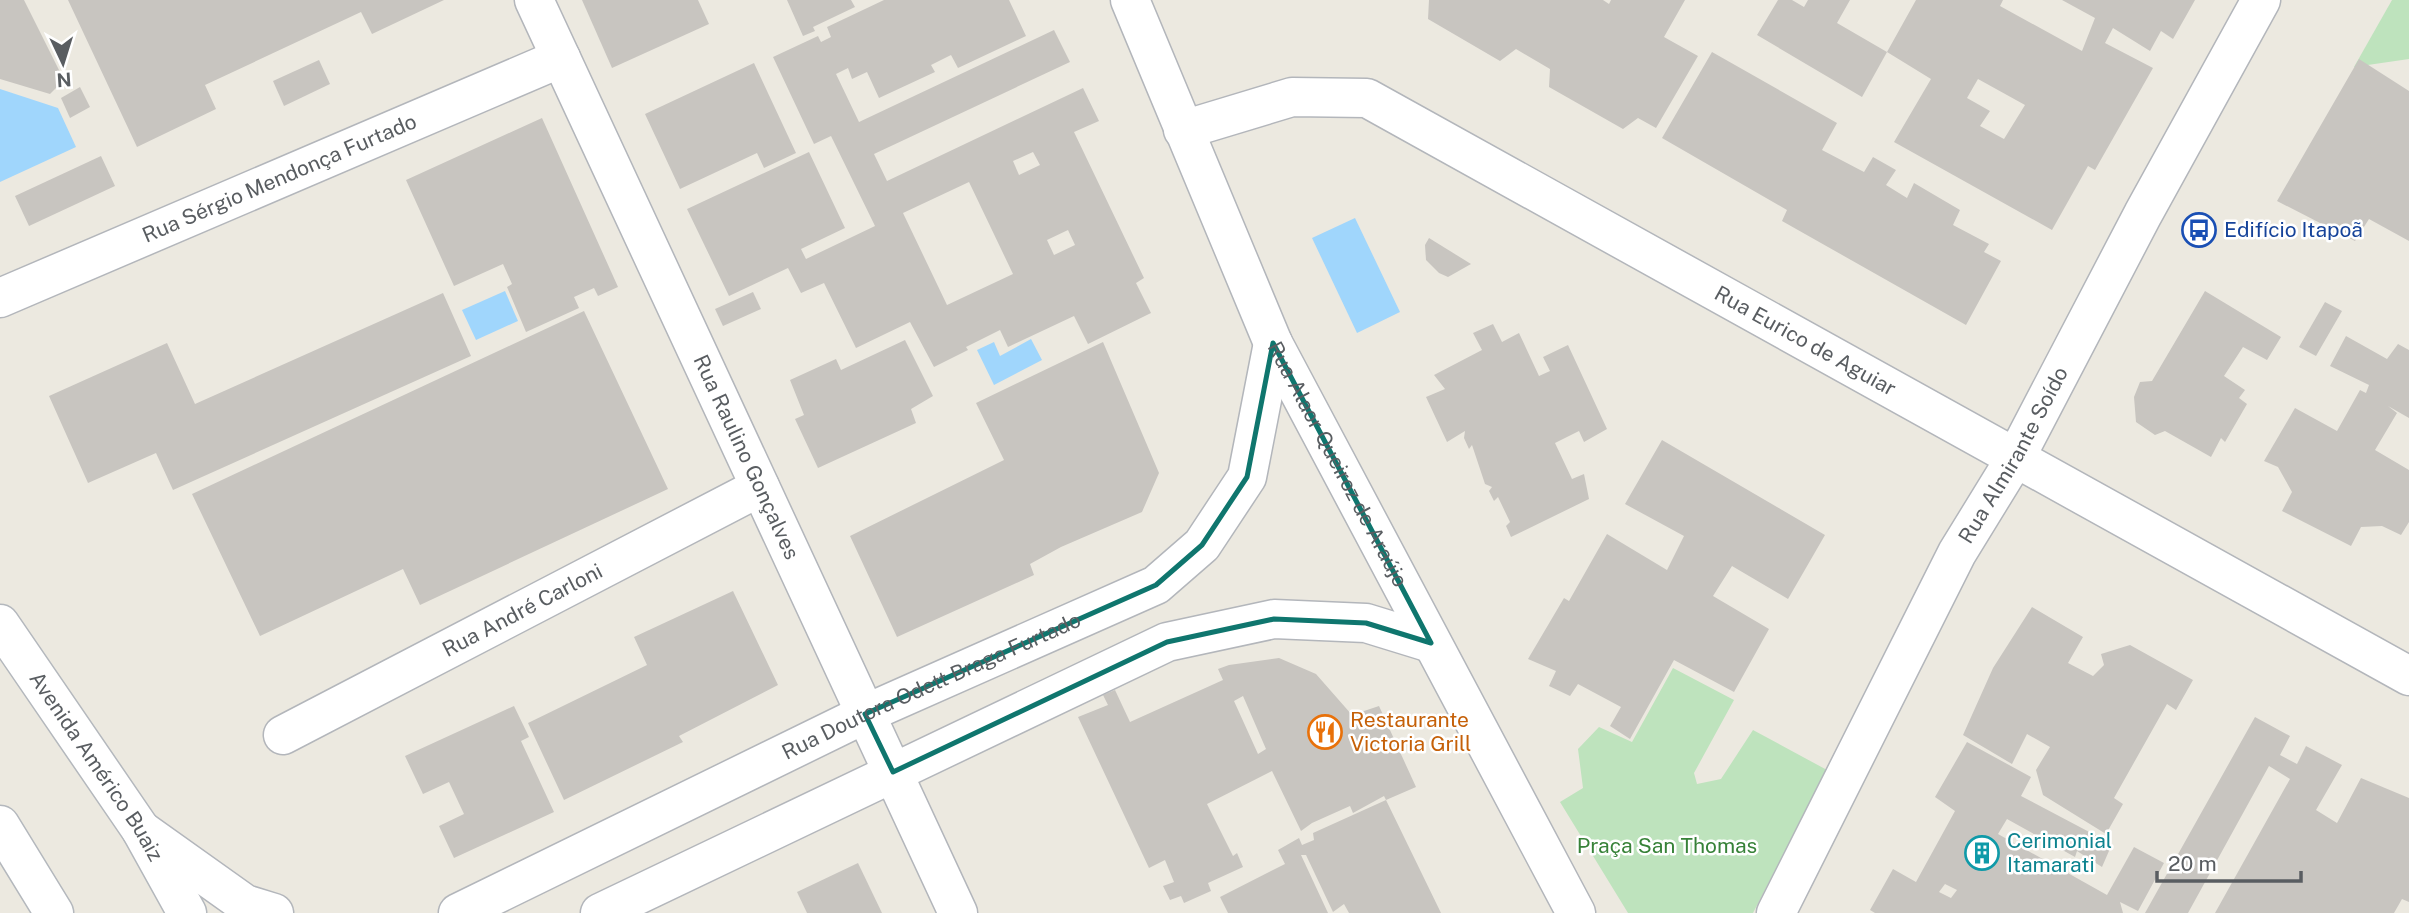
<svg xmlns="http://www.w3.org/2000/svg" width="2409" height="913" viewBox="0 0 2409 913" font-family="'Public Sans',sans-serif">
<rect width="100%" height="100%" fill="#ece9e0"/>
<g fill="#bee3bd">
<path d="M 2392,0 L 2409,0 L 2409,59 L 2354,67 Z"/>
<path d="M 1673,668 L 1734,700 L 1694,773 L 1697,784 L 1721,779 L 1753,730 L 1827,770 L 1753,913 L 1628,913 L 1560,802 L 1583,788 L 1578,749 L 1599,727 L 1632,742 Z"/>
</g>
<g fill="#a0d6fc">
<path d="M 0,89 L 58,108 L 76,147 L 0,182 Z"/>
<path d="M 1355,218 L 1400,312 L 1357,333 L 1312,238 Z"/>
<path d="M 505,291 L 518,321 L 476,340 L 462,310 Z"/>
<path d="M 1031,339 L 1042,360 L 994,385 L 977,350 L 994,342 L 1000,356 Z"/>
</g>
<g fill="#c8c5c0" fill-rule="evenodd">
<path d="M 0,0 L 24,0 L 64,80 L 50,94 L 0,79 Z"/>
<path d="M 68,0 L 444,0 L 372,34 L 361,12 L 205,85 L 216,109 L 137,147 Z"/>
<path d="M 582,0 L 698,0 L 709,24 L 612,68 Z"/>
<path d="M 787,0 L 851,0 L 855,7 L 813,27 L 815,31 L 803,36 Z"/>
<path d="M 884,0 L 1009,0 L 1026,36 L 958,68 L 951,55 L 931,65 L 935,72 L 879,98 L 867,72 L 852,79 L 848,68 L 836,74 L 859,122 L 1054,30 L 1070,62 L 874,154 L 887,181 L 1083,88 L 1099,121 L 1074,132 L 1144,278 L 1136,283 L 1151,313 L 1088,344 L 1074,316 L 1008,347 L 1000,330 L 966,347 L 968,350 L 934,367 L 910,322 L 856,348 L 824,283 L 801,293 L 788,268 L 729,296 L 687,209 L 809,152 L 845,228 L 801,249 L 806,259 L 875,226 L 831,136 L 814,144 L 773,57 L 818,36 L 821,42 L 831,37 L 827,27 ZM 1033,152 L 1040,165 L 1019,175 L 1013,161 ZM 969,182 L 1013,274 L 947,305 L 903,213 ZM 1068,230 L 1075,245 L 1054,255 L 1047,240 Z"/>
<path d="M 1429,0 L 1603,0 L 1609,4 L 1611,0 L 1685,0 L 1664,37 L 1698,56 L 1656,128 L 1638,118 L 1623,129 L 1549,87 L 1550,69 L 1516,49 L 1500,61 L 1428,19 Z"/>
<path d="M 1778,0 L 1792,0 L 1804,7 L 1808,0 L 1850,0 L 1837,23 L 1887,52 L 1862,97 L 1757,35 Z"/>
<path d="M 1916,0 L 2003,0 L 2000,6 L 2082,51 L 2095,18 L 2062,0 L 2195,0 L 2173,39 L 2161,31 L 2150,51 L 2113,28 L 2105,43 L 2153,68 L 2095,170 L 2088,166 L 2052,230 L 1894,142 L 1931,79 L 1887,52 ZM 1978,79 L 2025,105 L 2004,139 L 1980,126 L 1990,111 L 1967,98 Z"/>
<path d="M 1712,52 L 1837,123 L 1822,150 L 1864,172 L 1873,157 L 1896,170 L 1886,185 L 1907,198 L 1914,183 L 1960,210 L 1953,225 L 1989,244 L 1984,252 L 2001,261 L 1966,325 L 1782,221 L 1787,210 L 1662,138 Z"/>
<path d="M 2359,59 L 2409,91 L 2409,241 L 2369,219 L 2355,241 L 2277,201 Z"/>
<path d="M 319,60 L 330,84 L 284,106 L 273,81 Z"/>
<path d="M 754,63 L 796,153 L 764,168 L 757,153 L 680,189 L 645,114 Z"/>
<path d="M 80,87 L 90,107 L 70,118 L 61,98 Z"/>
<path d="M 542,118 L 618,287 L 598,296 L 594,288 L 574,297 L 579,308 L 526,332 L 507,287 L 512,284 L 503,264 L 454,286 L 406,180 Z"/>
<path d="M 101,156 L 115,186 L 29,226 L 15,196 Z"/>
<path d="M 1429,238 L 1471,264 L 1448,277 L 1439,273 L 1426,260 L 1425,245 Z"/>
<path d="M 2205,291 L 2281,337 L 2267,360 L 2243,347 L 2224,376 L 2245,390 L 2239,398 L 2247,404 L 2225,442 L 2221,438 L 2211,457 L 2165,431 L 2155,435 L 2136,422 L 2134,397 L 2140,382 L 2152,381 Z"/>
<path d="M 753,292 L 761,309 L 723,326 L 715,309 Z"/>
<path d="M 443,293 L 471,356 L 173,490 L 156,453 L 88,483 L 49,396 L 167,343 L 195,404 Z"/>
<path d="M 2325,302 L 2342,311 L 2316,356 L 2299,347 Z"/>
<path d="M 584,311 L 668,489 L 420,605 L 403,569 L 260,636 L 192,494 Z"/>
<path d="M 1493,324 L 1502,342 L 1519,333 L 1539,376 L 1550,371 L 1543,357 L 1568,345 L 1607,429 L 1584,442 L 1579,431 L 1555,443 L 1572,479 L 1584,474 L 1589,499 L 1511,537 L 1506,526 L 1510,522 L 1498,497 L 1494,501 L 1489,491 L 1492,487 L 1485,484 L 1472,445 L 1469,449 L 1464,438 L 1465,431 L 1447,442 L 1426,397 L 1445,389 L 1434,375 L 1482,350 L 1473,333 Z"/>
<path d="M 2346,336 L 2387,359 L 2398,344 L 2409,350 L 2409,418 L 2388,406 L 2397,413 L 2375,450 L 2409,470 L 2409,522 L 2401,535 L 2382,526 L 2361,527 L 2351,546 L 2282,511 L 2292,492 L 2278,467 L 2264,461 L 2295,408 L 2337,431 L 2360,390 L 2366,393 L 2369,385 L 2330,366 Z"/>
<path d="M 905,340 L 933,396 L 911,409 L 916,423 L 818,468 L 795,419 L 804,415 L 790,380 L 836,359 L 841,370 Z"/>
<path d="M 1103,342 L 1159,473 L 1142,512 L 1061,547 L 1030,564 L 1034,575 L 897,637 L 850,536 L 1004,460 L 976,403 Z"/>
<path d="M 1662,440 L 1825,535 L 1788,599 L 1732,566 L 1713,596 L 1769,629 L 1734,692 L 1674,660 L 1630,739 L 1610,726 L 1621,707 L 1578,684 L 1570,696 L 1549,686 L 1556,671 L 1528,659 L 1564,598 L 1569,601 L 1607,534 L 1667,570 L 1684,536 L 1625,504 Z"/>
<path d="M 733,591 L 778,685 L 679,736 L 683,742 L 564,800 L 528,723 L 647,665 L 634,637 Z"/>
<path d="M 2032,607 L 2083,637 L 2068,663 L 2093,676 L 2104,665 L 2101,654 L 2130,645 L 2193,680 L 2176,710 L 2167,704 L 2114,798 L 2123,804 L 2106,834 L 2043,795 L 2036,770 L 2050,747 L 2027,734 L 2012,764 L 1963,735 L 1993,668 Z"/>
<path d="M 1279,658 L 1316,674 L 1352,715 L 1379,706 L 1416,787 L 1386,800 L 1384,796 L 1353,813 L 1350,806 L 1312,823 L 1301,831 L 1272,771 L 1207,804 L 1233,856 L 1237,853 L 1243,867 L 1208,883 L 1211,891 L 1184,903 L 1181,896 L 1170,900 L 1163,886 L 1174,882 L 1165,860 L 1149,868 L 1078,717 L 1108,705 L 1103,695 L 1115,690 L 1130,722 L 1223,680 L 1218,669 L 1229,665 ZM 1243,696 L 1266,749 L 1258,754 L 1234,701 Z"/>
<path d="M 514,706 L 529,737 L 521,741 L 554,812 L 454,858 L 439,826 L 464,814 L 449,782 L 423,794 L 405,756 Z"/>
<path d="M 2255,717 L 2290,736 L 2280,755 L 2297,764 L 2306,746 L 2342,765 L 2316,810 L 2337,823 L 2361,778 L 2409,798 L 2409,902 L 2402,899 L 2394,913 L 2215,913 L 2290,779 L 2269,766 L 2188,913 L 2145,913 Z"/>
<path d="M 1967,742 L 2031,777 L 2021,796 L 2112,844 L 2102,867 L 2077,851 L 2075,857 L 2007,819 L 1998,834 L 2107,895 L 2134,847 L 2164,863 L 2138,911 L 2120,902 L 2123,913 L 1875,913 L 1870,910 L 1893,869 L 1916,882 L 1955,811 L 1935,797 ZM 1945,884 L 1957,890 L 1951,898 L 1939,892 Z"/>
<path d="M 1386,800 L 1441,913 L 1349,913 L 1344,904 L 1333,912 L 1306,855 L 1301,855 L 1328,913 L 1228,913 L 1220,897 L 1285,864 L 1278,850 L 1299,838 L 1302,845 L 1314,840 L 1313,833 Z"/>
<path d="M 858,863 L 882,913 L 807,913 L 797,892 Z"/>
</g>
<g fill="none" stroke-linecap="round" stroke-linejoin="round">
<g stroke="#b3b6bb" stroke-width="41">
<g id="street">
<path id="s1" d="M 534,0 L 958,913"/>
<path id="s2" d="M 1130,0 L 1273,343 L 1576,913"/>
<path id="s3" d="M 1183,130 L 1292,97 L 1367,98 L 2409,676"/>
<path id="s4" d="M 0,298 L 561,58"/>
<path id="s5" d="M 283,735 L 760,487"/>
<path d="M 141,830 L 245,904 L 274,913"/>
<path id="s6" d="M 458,913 L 865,714 L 1156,585 L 1202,545 L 1247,477 L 1273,343"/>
<path d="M 600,913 L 1167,642 L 1274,619 L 1366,623 L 1431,643"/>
<path id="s7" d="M 1776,913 L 1957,553 L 2016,457 L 2143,214 L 2261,0"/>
</g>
</g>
<g stroke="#b4b8bd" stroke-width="41">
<g id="secondary">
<path id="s8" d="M 0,624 L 141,830 L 187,913"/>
<path d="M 0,825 L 54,913"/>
</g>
</g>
<use href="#street" stroke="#fff" stroke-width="38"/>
<use href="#secondary" stroke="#fff" stroke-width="38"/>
</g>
<path fill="none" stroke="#0f766e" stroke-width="5" stroke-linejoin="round" d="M 1273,343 L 1431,643 L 1366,623 L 1274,619 L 1167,642 L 893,772 L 865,714 L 1156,585 L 1202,545 L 1247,477 Z"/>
<defs>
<g id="bus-ring" transform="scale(1.75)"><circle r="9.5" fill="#fff" stroke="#1a4fb4" stroke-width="1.5"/><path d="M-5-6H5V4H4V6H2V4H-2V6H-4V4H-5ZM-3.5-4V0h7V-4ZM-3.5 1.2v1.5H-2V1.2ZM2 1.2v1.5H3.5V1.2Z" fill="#1a4fb4"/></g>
<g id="restaurant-ring" transform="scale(1.75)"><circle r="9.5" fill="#fff" stroke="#e8710a" stroke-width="1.5"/><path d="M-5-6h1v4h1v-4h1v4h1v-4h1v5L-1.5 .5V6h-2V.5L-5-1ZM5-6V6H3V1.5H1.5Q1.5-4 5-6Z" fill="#e8710a"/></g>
<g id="building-ring" transform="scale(1.75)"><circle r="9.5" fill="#fff" stroke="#0f9aa8" stroke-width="1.5"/><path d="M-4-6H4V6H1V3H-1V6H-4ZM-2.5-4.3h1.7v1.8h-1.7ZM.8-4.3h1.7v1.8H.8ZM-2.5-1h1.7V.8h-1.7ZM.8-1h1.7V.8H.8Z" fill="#0f9aa8"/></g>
</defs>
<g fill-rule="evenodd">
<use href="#bus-ring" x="2199" y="230"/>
<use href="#restaurant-ring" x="1325" y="732"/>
<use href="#building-ring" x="1982" y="853"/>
</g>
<g text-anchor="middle" stroke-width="5" stroke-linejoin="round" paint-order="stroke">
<g font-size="21" fill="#595d61" stroke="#fff">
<text dy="7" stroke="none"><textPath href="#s4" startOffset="304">Rua Sérgio Mendonça Furtado</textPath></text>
<text dy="7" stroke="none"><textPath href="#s3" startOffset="690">Rua Eurico de Aguiar</textPath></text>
<text dy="7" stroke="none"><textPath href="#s7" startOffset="516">Rua Almirante Soído</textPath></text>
<text dy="7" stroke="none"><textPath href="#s1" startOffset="504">Rua Raulino Gonçalves</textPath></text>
<text dy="7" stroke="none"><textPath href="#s2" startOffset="509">Rua Alaor Queiroz de Araújo</textPath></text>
<text dy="7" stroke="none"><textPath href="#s5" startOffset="270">Rua André Carloni</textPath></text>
<text dy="7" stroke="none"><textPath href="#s6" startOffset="525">Rua Doutora Odett Braga Furtado</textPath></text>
<text dy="7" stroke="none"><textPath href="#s8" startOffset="172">Avenida Américo Buaiz</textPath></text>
</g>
<g font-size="21" fill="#164399" stroke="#fff" text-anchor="start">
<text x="2224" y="237">Edifício Itapoã</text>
</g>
<g font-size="21" fill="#c56008" stroke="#fff" text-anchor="start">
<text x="1350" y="727">Restaurante<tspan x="1350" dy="24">Victoria Grill</tspan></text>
</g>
<g font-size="21" fill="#0d838f" stroke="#fff" text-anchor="start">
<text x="2007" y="848">Cerimonial<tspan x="2007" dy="24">Itamarati</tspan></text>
</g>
<g font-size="21" fill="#378238" stroke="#fff">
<text x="1667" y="853">Praça San Thomas</text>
</g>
</g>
<g transform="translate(63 63) rotate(176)" stroke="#ffffff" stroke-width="5" paint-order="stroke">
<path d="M0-5L12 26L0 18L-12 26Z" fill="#595d61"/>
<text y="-10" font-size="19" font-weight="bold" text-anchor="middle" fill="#595d61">N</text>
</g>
<path d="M2157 871v10h144v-10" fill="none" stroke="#595d61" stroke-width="3.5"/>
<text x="2168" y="871" font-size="21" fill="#595d61" stroke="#ffffff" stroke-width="5" paint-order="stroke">20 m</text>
</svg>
